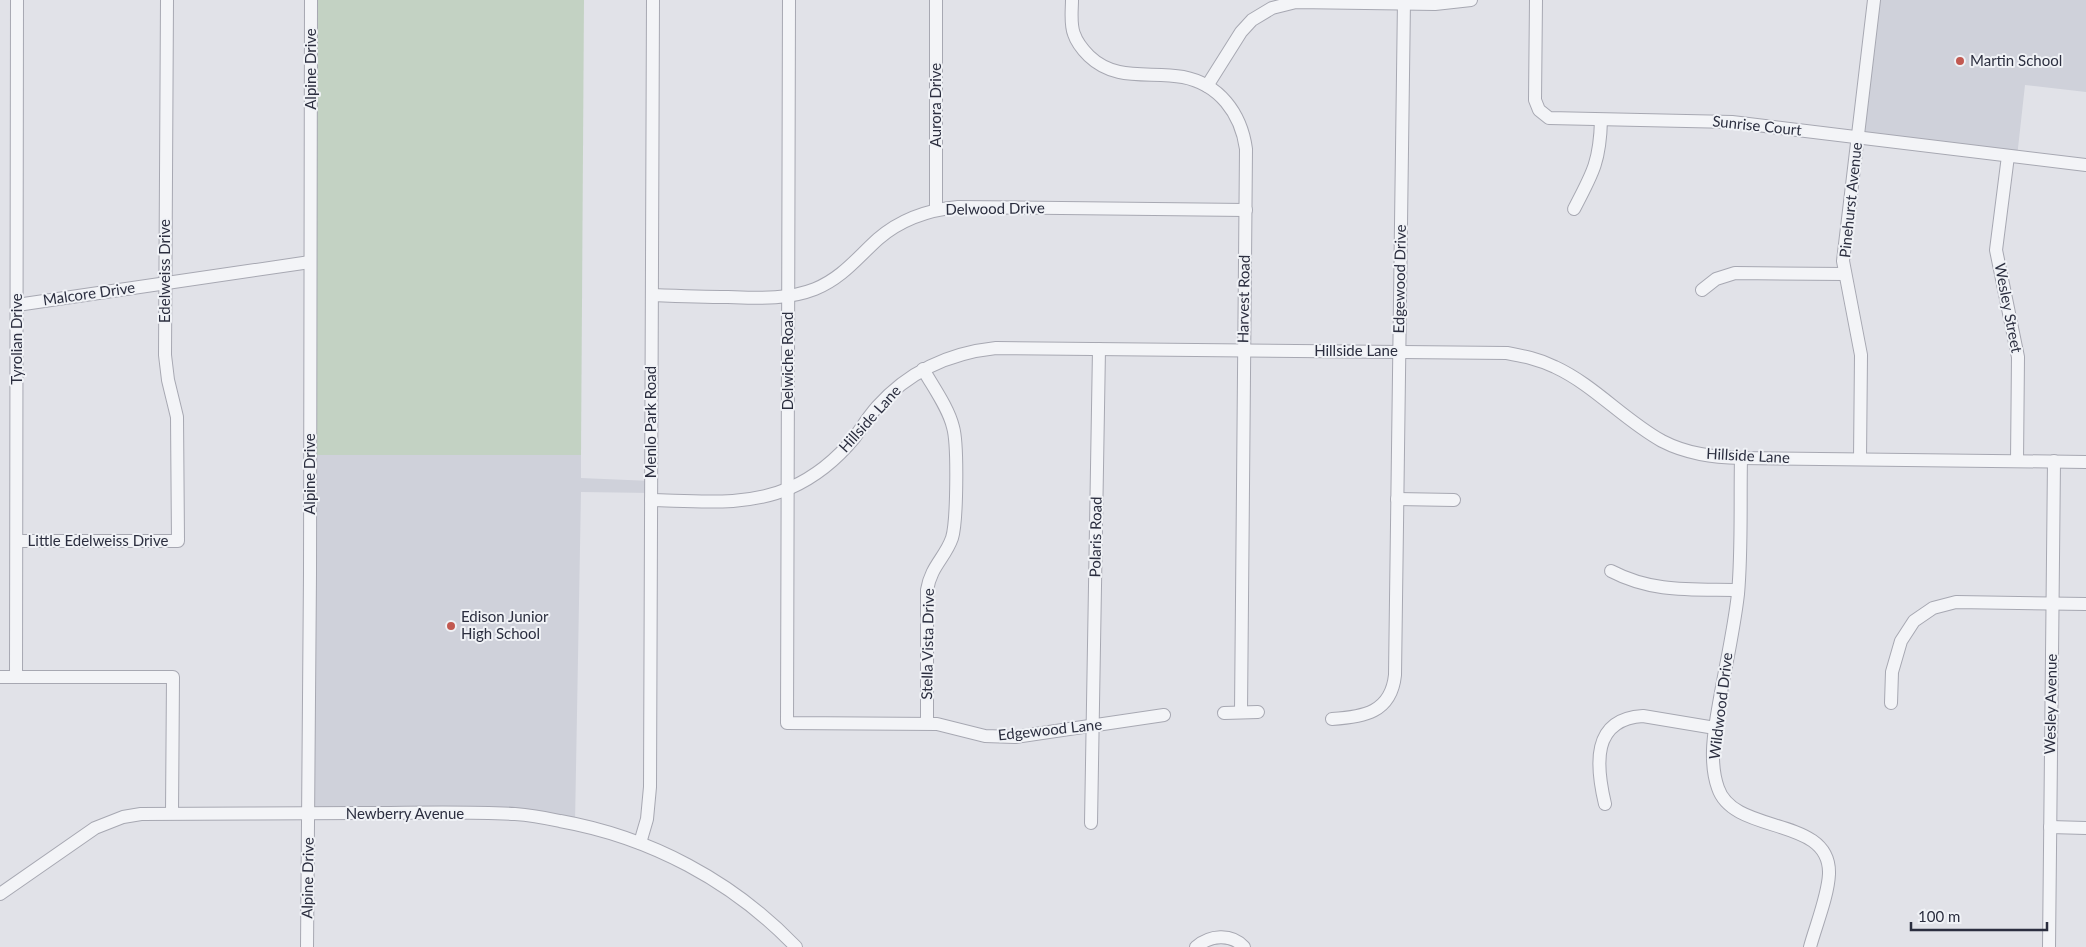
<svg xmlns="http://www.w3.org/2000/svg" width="2086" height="947" viewBox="0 0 2086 947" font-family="Lato,sans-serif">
<rect width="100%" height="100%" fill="#e1e2e8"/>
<g fill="#cfd1da">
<path d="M 1874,0 L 2086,0 L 2086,92 L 2025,85 L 2017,157 L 1857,137 Z"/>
<path d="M 309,455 L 581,455 L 581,478 L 651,481 L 651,493 L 581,492 L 575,824 L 545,818 L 308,814 Z"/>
</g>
<path fill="#c3d2c3" d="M 311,0 L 584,0 L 581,455 L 309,455 Z"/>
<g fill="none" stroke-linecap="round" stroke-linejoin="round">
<g stroke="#a7a8b2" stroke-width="14">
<g id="minor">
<path d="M 789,0 L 787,723 L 937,724 L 985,736 L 1015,737 L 1164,715"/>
<path d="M 1072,0 C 1072,10 1070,24 1074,34 C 1077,43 1082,49 1089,56 C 1116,82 1149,71 1183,77 C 1219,84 1241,113 1246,149 L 1241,712"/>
<path d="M 1536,0 L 1535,100 L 1539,110 L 1549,118 L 1732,122 L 2086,165"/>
<path d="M 1207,86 L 1241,32 L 1252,20 L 1272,8 L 1296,2 L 1435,4 L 1471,0"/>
<path d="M 2008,156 L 1996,250 L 2018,357 L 2017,461"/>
<path d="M 936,209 L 936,0"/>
<path d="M 1574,209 C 1593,173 1600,161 1601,120"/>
<path d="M 1702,290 L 1716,279 L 1735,273 L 1845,274"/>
<path d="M 652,295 C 677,296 703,297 728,297 C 758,298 787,300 815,289 C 842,278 857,258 878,239 C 901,219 927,210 958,207 L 1246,210"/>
<path d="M 17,305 L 310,262"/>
<path d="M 923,369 C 933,387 948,407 953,427 C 958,444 957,522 952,538 C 945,558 931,566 927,590 L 927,723"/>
<path d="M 1741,458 C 1740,503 1742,549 1738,594 C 1734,629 1726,664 1720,698 C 1715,726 1708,760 1718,788 C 1734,836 1831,815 1829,874 C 1828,896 1816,925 1810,947"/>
<path d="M 1860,459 L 1861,355 L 1843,261 L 1874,0"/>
<path d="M 1397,499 L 1454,500"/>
<path d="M 651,500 C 697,501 746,507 790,488 C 815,477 837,459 855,437 C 862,427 869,416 877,407 C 909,371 949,353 996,348 L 1507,353 C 1523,356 1539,359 1555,367 C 1594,385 1624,420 1662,441 C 1687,454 1713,457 1741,458 L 2086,462"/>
<path d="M 17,541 L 178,541 L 177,417 L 168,380 L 165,355 L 167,0"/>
<path d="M 1611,571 C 1653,593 1692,589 1738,590"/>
<path d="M 0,677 L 173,677 L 172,813"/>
<path d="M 16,677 L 17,0"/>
<path d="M 1891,703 L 1892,672 L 1901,641 L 1914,621 L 1933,608 L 1956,602 L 2086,604"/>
<path d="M 1224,713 L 1258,712"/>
<path d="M 1332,719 C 1363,717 1391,713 1395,675 L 1404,0"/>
<path d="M 1605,804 C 1596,766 1591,719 1643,716 L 1715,728"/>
<path d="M 1091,823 L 1099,349"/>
<path d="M 2050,827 L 2086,828"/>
<path d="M 640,843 L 647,819 L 650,787 L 653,0"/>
<path d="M 0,894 L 95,828 L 123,817 L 141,814 C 214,813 287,814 360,813 C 412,813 464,811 515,814 C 530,815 546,818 560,821 C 650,837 733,881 796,947"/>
<path d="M 307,947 L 310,574 L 311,0"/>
<path d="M 1196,947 C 1210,935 1231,933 1244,947"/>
<path d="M 2049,947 L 2054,461"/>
</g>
</g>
<use href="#minor" stroke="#f3f4f7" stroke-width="12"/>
</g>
<g fill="#c25951" stroke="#f0f2f6" stroke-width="2">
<circle cx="1960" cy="61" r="5"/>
<circle cx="451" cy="626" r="5"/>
</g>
<g text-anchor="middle" stroke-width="4" stroke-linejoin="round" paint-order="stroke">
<g font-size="15" fill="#2b2e3f" stroke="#f0f2f6" text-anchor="start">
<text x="1970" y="66">Martin School</text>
<text x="461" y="622">Edison Junior<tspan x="461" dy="17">High School</tspan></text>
</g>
<g font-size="15" fill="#2b2e3f" stroke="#f0f2f6">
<text transform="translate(311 69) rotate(-90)" y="5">Alpine Drive</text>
<text transform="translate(936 105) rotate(-90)" y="5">Aurora Drive</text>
<text transform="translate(1757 126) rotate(6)" y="5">Sunrise Court</text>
<text transform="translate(1851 200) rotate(-84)" y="5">Pinehurst Avenue</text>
<text transform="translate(995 209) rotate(-1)" y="5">Delwood Drive</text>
<text transform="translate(165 271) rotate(-90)" y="5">Edelweiss Drive</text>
<text transform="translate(1400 279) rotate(-89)" y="5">Edgewood Drive</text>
<text transform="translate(89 294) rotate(-8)" y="5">Malcore Drive</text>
<text transform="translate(1244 299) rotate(-89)" y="5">Harvest Road</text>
<text transform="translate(2008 308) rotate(79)" y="5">Wesley Street</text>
<text transform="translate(17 339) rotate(-90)" y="5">Tyrolian Drive</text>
<text x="1356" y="356">Hillside Lane</text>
<text transform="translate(788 361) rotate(-90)" y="5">Delwiche Road</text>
<text transform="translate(870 419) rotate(-48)" y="5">Hillside Lane</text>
<text transform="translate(651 422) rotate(-90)" y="5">Menlo Park Road</text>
<text transform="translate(1748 456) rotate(3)" y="5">Hillside Lane</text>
<text transform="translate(310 474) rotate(-90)" y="5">Alpine Drive</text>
<text transform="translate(1096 537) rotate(-89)" y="5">Polaris Road</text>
<text x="98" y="546">Little Edelweiss Drive</text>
<text transform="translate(928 644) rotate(-89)" y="5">Stella Vista Drive</text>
<text transform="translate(2051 704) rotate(-89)" y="5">Wesley Avenue</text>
<text transform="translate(1721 706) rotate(-83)" y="5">Wildwood Drive</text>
<text transform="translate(1050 730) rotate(-6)" y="5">Edgewood Lane</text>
<text x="405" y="819">Newberry Avenue</text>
<text transform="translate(308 878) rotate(-89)" y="5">Alpine Drive</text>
</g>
</g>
<path d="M1911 922v8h136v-8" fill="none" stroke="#2b2e3f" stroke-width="2.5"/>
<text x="1918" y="922" font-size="15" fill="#2b2e3f" stroke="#f0f2f6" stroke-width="4" paint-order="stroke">100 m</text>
</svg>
